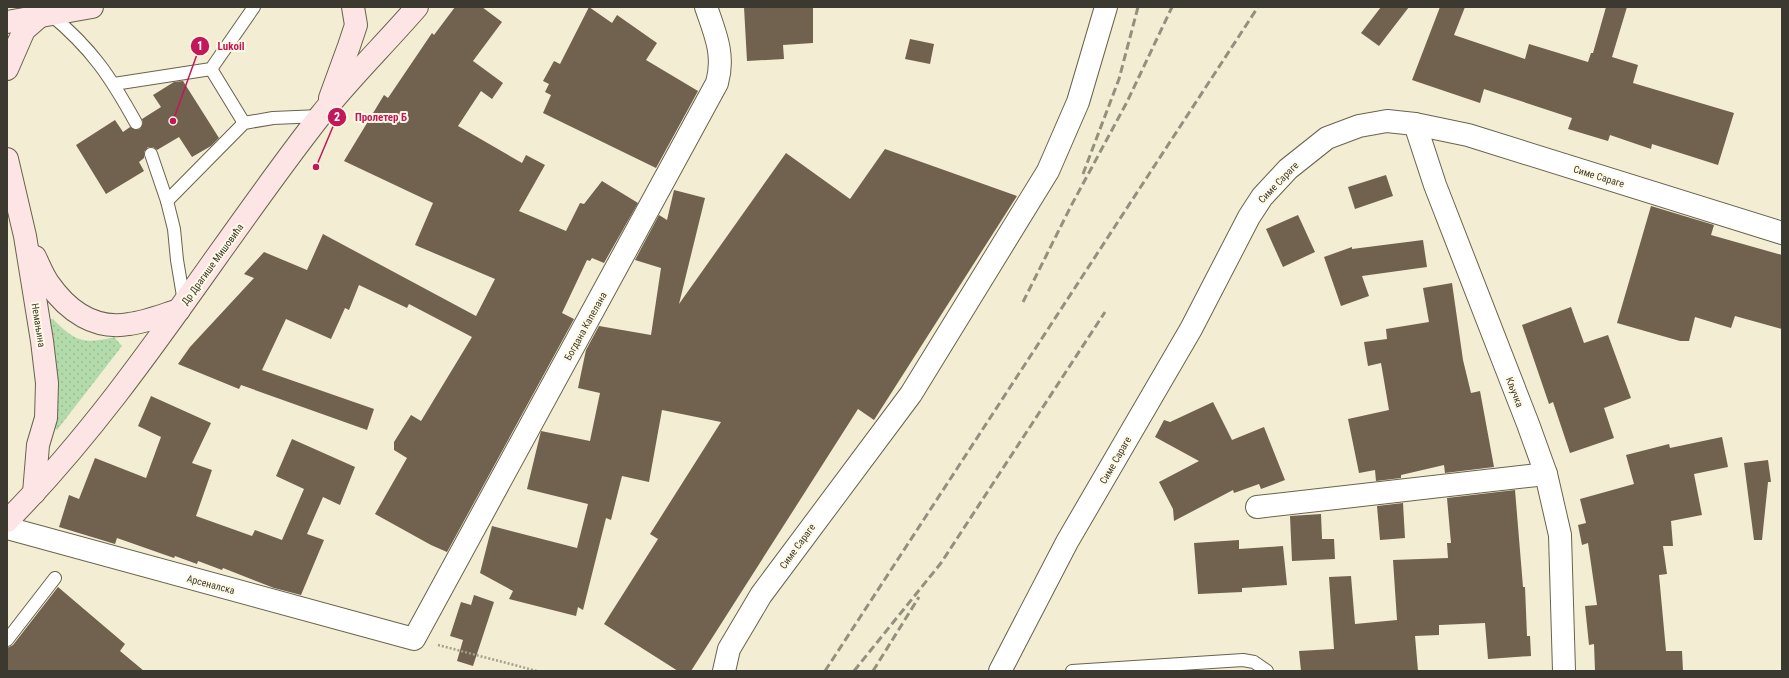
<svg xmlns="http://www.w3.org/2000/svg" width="1789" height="678" viewBox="0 0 1789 678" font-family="'Roboto Condensed',sans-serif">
<defs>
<pattern id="grass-dots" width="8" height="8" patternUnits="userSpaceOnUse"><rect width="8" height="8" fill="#b3daab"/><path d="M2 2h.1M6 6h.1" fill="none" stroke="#9bbc93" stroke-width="1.8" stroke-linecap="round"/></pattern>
</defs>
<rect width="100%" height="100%" fill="#f3edd3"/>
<path fill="url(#grass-dots)" d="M 53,319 C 74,341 84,345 114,337 L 122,346 L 57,430 L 50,425 L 44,320 Z"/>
<g fill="#71614f">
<path d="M 455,7 L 482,7 L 502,22 L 473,61 L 503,83 L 492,99 L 481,91 L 458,126 L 522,163 L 526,155 L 545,165 L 519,211 L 566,231 L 580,203 L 584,204 L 602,181 L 638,203 L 604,263 L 592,258 L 590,261 L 587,260 L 562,313 L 574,319 L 447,552 L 431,545 L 375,514 L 407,458 L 394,450 L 394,442 L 411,415 L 421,421 L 472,337 L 409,304 L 407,308 L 359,285 L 349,310 L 345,308 L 331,339 L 286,319 L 262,370 L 374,409 L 367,430 L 241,385 L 239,389 L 178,364 L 190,347 L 254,278 L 244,274 L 264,252 L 307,270 L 323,234 L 476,316 L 495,279 L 415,245 L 433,203 L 344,161 L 384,95 L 388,98 L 432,33 L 434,35 Z"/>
<path d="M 589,7 L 612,23 L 617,15 L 657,43 L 646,60 L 698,91 L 656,168 L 543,113 L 551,95 L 545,92 L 549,84 L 543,81 L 554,61 L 560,64 Z"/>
<path d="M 744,7 L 813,7 L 813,43 L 783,45 L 784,59 L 747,61 Z"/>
<path d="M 1381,7 L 1409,7 L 1379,46 L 1361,33 Z"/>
<path d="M 1440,7 L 1465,7 L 1454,35 L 1525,59 L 1529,44 L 1588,62 L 1591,53 L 1593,53 L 1606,7 L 1627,7 L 1612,57 L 1638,65 L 1633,83 L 1734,113 L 1718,165 L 1652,144 L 1651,149 L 1610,135 L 1608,141 L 1568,129 L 1572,118 L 1484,89 L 1480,103 L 1412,80 Z"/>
<path d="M 910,39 L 934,44 L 930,64 L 905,59 Z"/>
<path d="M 183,81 L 219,138 L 211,146 L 192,157 L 179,137 L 157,150 L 153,147 L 148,147 L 144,152 L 144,158 L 139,162 L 144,171 L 106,194 L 76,145 L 115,120 L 123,132 L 130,127 L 136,130 L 140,129 L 143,123 L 142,119 L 161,107 L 153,95 L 174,82 Z"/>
<path d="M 885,149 L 1017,196 L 874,420 L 858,409 L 691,671 L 678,671 L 604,624 L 658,539 L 650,534 L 721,422 L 662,410 L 649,482 L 622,476 L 611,520 L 606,518 L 583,610 L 578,607 L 576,616 L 509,599 L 513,591 L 480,573 L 492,526 L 577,548 L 588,504 L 527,489 L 540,435 L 541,431 L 590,441 L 600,393 L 578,388 L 586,350 L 599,326 L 651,335 L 661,268 L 635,260 L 659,215 L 667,220 L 674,190 L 705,198 L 679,304 L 786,153 L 850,199 Z"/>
<path d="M 1386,175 L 1393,196 L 1355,209 L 1348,187 Z"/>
<path d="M 1651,206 L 1714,225 L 1711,235 L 1782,255 L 1782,329 L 1735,316 L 1731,328 L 1695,317 L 1689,341 L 1680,341 L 1617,323 Z"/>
<path d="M 1298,215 L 1315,252 L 1283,267 L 1266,229 Z"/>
<path d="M 1423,240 L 1427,267 L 1362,276 L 1369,296 L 1341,306 L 1324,257 L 1352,247 L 1352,249 Z"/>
<path d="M 1452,283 L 1463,360 L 1471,393 L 1480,391 L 1494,467 L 1445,473 L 1444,465 L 1401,475 L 1401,478 L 1376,481 L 1375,470 L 1359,473 L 1348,419 L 1389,410 L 1381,363 L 1368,366 L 1364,342 L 1387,339 L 1386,329 L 1429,322 L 1423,288 Z"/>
<path d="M 1571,307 L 1584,343 L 1608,335 L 1631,398 L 1604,408 L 1614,438 L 1570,453 L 1553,402 L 1549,404 L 1522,325 Z"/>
<path d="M 151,396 L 211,423 L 192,463 L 212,470 L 196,516 L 252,536 L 255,530 L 282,540 L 304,489 L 276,476 L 292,439 L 355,467 L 340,505 L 323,497 L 307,534 L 324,540 L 301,595 L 274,588 L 223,568 L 222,570 L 198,561 L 197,564 L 175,556 L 174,558 L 117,538 L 115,544 L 59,527 L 69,495 L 79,499 L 95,458 L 146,478 L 161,437 L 138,426 Z"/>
<path d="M 1213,402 L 1232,440 L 1264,427 L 1285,480 L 1261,489 L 1259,484 L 1234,493 L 1233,490 L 1174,521 L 1173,509 L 1159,482 L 1199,461 L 1155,437 L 1164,420 L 1170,422 Z"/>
<path d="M 1722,437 L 1728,467 L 1694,474 L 1702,515 L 1671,521 L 1673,546 L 1663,546 L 1667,574 L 1659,575 L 1666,651 L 1682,651 L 1683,671 L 1595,671 L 1594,644 L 1589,645 L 1585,606 L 1597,605 L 1588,543 L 1582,545 L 1578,525 L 1586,523 L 1580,499 L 1634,484 L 1626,455 L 1669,444 L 1670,448 Z"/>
<path d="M 1768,460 L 1771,482 L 1768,482 L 1762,540 L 1754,540 L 1744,463 Z"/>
<path d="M 1515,490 L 1523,587 L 1525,587 L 1527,636 L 1530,636 L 1531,656 L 1488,659 L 1485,623 L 1439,625 L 1439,635 L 1415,636 L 1418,671 L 1301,671 L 1299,651 L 1334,649 L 1329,577 L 1351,576 L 1355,624 L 1397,620 L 1393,560 L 1448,558 L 1447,543 L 1451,543 L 1447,498 Z"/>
<path d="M 1403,503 L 1405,538 L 1380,540 L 1377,506 Z"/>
<path d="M 1321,514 L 1322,539 L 1334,539 L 1335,559 L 1292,561 L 1290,516 Z"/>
<path d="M 1239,540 L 1239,549 L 1283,546 L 1287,585 L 1242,588 L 1242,592 L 1198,594 L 1194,543 Z"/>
<path d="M 58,587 L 125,644 L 120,651 L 144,671 L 7,671 L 7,648 L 13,645 Z"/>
<path d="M 474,595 L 494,602 L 473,666 L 457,661 L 463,640 L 450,636 L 461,602 L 471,605 Z"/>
</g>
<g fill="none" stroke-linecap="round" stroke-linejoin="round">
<g stroke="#68634c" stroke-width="14">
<g id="lane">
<path d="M 50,14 C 92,49 110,76 136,123"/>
<path d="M 211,69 L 244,123"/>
<path d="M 114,84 L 211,69 L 254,7"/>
<path d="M 151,154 L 167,201 L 174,229 L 177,260 L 184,302"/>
<path d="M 167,201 L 244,123 L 273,118 L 320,116"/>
<path d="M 7,640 L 55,578"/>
<path d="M 1072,671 L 1243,660 L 1254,662 L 1267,671"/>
</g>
</g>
<g stroke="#68634c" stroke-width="24">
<g id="street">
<path d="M 1415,124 L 1435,185 L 1528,424 L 1546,474 L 1560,535 L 1564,671"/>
<path d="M 1257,507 L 1546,474"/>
<path d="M 7,528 L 414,639 L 717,83 C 725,55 715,33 706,7"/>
<path d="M 724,671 L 729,649 L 761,595 L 911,394 L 1048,171 L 1078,102 L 1106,7"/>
<path d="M 1000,671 L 1067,542 L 1191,329 L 1249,217 L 1262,197 L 1288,169 L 1327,138 L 1359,126 L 1387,121 L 1415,124 L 1468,135 L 1782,233"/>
</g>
</g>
<g stroke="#68634c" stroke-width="24">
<g id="secondary">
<path d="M 7,22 L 92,7"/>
<path d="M 7,69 L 24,30 L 40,16"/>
<path d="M 330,98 L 349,46 L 356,25 L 353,7"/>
<path d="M 7,159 L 25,236 L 42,341 L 47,383 L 46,418 L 38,445 L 34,493"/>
<path d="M 35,257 C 39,265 43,276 49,284 C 68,311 95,330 129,324 C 146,322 163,315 179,310"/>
<path d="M 7,521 C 128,399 215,250 320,116 C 350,78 385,44 417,7"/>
</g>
</g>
<path stroke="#a4a08c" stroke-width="2.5" stroke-dasharray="2 2" stroke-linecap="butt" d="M 438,645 L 537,671"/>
<use href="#lane" stroke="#fff" stroke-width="12"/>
<use href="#street" stroke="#fff" stroke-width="22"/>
<use href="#secondary" stroke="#fde5e5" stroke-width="22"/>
<g stroke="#94907e" stroke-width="3" stroke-dasharray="8 4" stroke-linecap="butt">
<path d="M 1083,174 L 1119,79 L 1138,7"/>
<path d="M 1023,302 L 1071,206 L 1127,102 L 1172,7"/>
<path d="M 825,671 L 1258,7"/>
<path d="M 854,671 L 941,563 L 1105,312"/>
<path d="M 873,671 L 919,597"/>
</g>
</g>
<g text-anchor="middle" stroke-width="4" stroke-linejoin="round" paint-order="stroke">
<g font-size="10" fill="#3c3a30" stroke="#fffae5">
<text transform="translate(1599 176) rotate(17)" y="4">Симе Сараге</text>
<text transform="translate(1278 182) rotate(-46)" y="4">Симе Сараге</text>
<text transform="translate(212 264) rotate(-54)" y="4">Др Драгише Мишовића</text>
<text transform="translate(39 325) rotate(81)" y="4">Немањина</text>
<text transform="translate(585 326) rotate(-61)" y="4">Богдана Капелана</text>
<text transform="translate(1515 392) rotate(69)" y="4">Кључка</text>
<text transform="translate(1115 460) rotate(-60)" y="4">Симе Сараге</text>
<text transform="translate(797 546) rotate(-54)" y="4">Симе Сараге</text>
<text transform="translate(211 584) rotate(15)" y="4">Арсеналска</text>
</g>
</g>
<path fill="none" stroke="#c2185b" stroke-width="1.5" d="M173 121L200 46M316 167L337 117"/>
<g fill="#c2185b" stroke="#fffae5" stroke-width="1.5">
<circle cx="173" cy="121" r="4"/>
<circle cx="316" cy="167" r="4"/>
<circle cx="200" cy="46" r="10"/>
<circle cx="337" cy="117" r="10"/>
</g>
<g font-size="12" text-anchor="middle" font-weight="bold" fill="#fff">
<text x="200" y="50">1</text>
<text x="337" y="121">2</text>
</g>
<g font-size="11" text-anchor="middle" font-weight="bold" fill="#c2185b" stroke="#fffae5" stroke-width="4" stroke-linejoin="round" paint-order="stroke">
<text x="231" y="50">Lukoil</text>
<text x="381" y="121">Пролетер Б</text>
</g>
<rect width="1789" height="678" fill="none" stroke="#3c3a30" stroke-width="16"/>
</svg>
